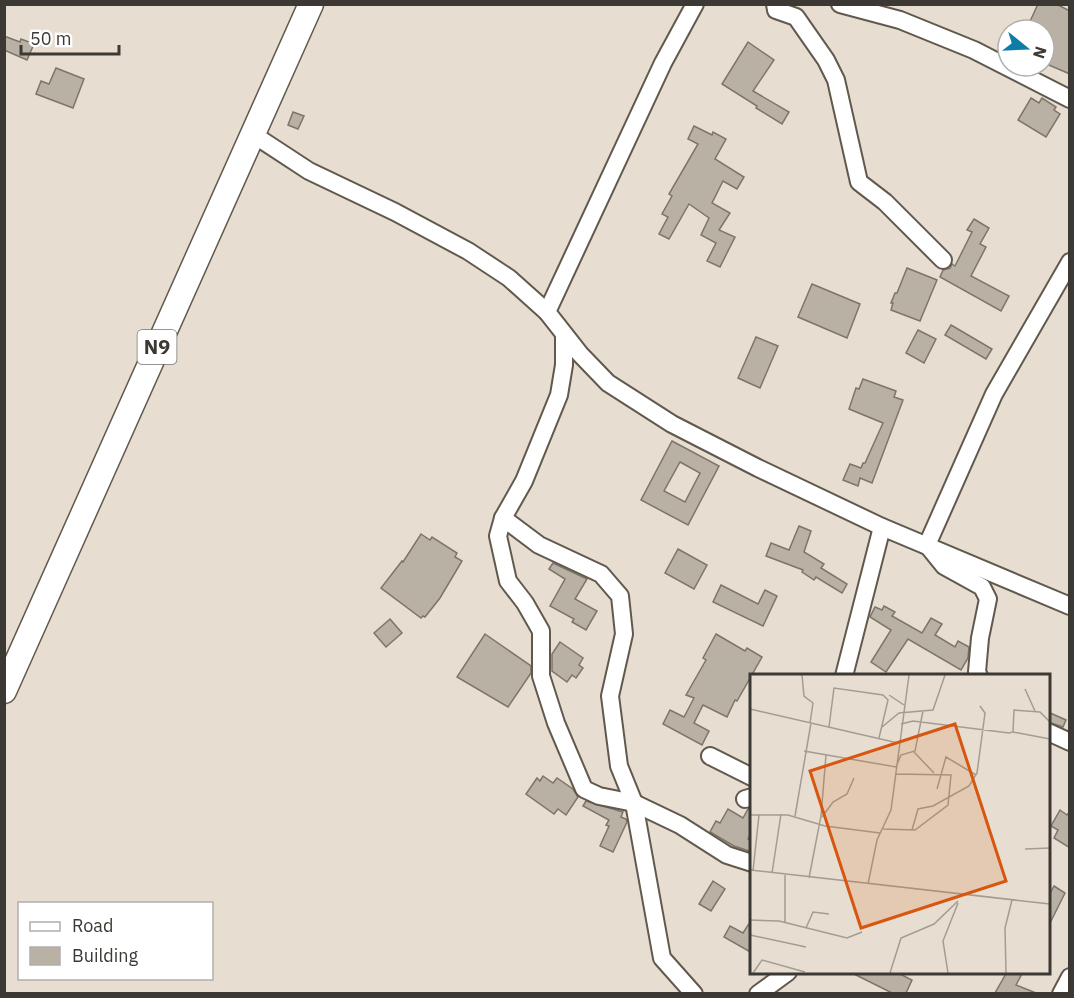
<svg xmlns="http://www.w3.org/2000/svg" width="1074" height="998" viewBox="0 0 1074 998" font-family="'IBM Plex Sans',sans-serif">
<rect width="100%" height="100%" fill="#e7ded1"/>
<g fill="#bab1a5" stroke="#7d7569" stroke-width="1.5" fill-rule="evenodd">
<path d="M 1038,4 L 1056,4 L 1070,11 L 1070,74 L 1044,63 L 1044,30 L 1026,30 Z"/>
<path d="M 4,36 L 20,42 L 21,39 L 34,44 L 27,60 L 4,50 Z"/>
<path d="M 748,42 L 774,60 L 753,91 L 789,112 L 782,124 L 756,108 L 757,106 L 722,84 Z"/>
<path d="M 56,68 L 84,79 L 73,108 L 36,94 L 41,81 L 49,84 Z"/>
<path d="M 1031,98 L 1039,103 L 1042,98 L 1056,107 L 1054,110 L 1060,114 L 1046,137 L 1018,120 Z"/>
<path d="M 293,112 L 304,116 L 298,129 L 288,125 Z"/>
<path d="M 694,126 L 712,135 L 713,132 L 726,139 L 715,159 L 744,177 L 737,189 L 723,181 L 712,203 L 730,213 L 719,230 L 735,237 L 720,267 L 707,261 L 716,243 L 701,235 L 709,218 L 689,204 L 669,239 L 659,234 L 668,217 L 662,214 L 672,196 L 669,194 L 698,144 L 688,139 Z"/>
<path d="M 974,219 L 989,228 L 980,244 L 986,247 L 971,276 L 1009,296 L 1001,311 L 940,277 L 943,270 L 950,268 L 952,264 L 955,266 L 972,232 L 967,230 Z"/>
<path d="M 907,268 L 937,280 L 920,321 L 891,310 L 893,303 L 891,303 L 895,293 L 897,293 Z"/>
<path d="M 812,284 L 860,304 L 847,338 L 798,317 Z"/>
<path d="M 951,325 L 992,349 L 986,359 L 945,335 Z"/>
<path d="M 918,330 L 936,339 L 924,363 L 906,353 Z"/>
<path d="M 756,337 L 778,346 L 760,388 L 738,378 Z"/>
<path d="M 863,379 L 896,391 L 894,397 L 903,400 L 872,483 L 860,478 L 858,486 L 843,480 L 850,464 L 861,468 L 863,463 L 865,463 L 883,423 L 849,409 L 856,388 L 859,389 Z"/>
<path d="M 672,441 L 719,466 L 688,525 L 641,500 ZM 680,462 L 700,473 L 685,502 L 664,491 Z"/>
<path d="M 799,526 L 811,531 L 804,552 L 824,564 L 821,568 L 847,584 L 842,593 L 816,577 L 814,580 L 802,572 L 803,570 L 766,556 L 771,543 L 789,550 Z"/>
<path d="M 421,534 L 430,540 L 432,537 L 457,553 L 455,557 L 462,561 L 440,598 L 425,617 L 423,616 L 421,618 L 381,588 L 402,561 L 403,562 Z"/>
<path d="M 678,549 L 707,565 L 694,589 L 665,573 Z"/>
<path d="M 553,563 L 587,579 L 575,599 L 597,611 L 586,630 L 572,622 L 574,619 L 550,606 L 565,579 L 549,569 Z"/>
<path d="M 721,585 L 758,604 L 765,590 L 777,596 L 763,626 L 713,602 Z"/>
<path d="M 884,606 L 895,612 L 892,616 L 922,633 L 931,618 L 942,624 L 935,635 L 955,647 L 958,641 L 969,647 L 968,658 L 961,670 L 908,639 L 886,672 L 871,662 L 891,630 L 870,617 L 875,607 L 882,610 Z"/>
<path d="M 390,619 L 402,633 L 386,647 L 374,633 Z"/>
<path d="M 485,634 L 531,666 L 531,673 L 508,707 L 457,677 Z"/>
<path d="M 716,634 L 745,651 L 747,648 L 762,657 L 737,701 L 735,700 L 727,717 L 703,705 L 694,723 L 709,731 L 702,745 L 663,724 L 670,710 L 684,717 L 694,698 L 686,695 L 706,660 L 703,658 Z"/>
<path d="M 560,642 L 583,658 L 579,665 L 583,668 L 576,678 L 572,675 L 567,682 L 552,671 L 552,654 Z"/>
<path d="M 1048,712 L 1066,720 L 1063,727 L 1048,722 Z"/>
<path d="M 543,776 L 553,783 L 557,778 L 573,789 L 578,797 L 566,815 L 558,809 L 554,814 L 526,794 L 537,778 L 540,781 Z"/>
<path d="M 586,801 L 623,812 L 621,817 L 626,819 L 627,822 L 613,852 L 600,846 L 609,826 L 606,825 L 609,820 L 583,806 Z"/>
<path d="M 752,808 L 752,831 L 748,839 L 752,841 L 752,852 L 734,846 L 710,832 L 716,821 L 720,823 L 728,809 L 743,818 L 748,809 Z"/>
<path d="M 1060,810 L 1067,815 L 1070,811 L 1070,848 L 1054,838 L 1058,830 L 1051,826 Z"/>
<path d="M 713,881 L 725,889 L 711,911 L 699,904 Z"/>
<path d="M 1054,886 L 1065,893 L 1048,927 L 1048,897 Z"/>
<path d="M 752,919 L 752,953 L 724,937 L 730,926 L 743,933 Z"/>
<path d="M 850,972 L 896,972 L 912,980 L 906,993 L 892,993 Z"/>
<path d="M 1007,972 L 1023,972 L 1016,985 L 1036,993 L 995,993 Z"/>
</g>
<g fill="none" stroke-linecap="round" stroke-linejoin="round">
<g stroke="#61594e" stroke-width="20">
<g id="minor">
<path d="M 775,4 L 776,10 L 796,17 L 826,60 L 836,80 L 859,182 L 885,202 L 943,260"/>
<path d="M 840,4 L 900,20 L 974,50 L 1070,99"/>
<path d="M 254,135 L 309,171 L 395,212 L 468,251 L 509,278 L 547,312 L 580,354 L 608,383 L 672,424 L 758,468 L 882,527 L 1070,606"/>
<path d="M 547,312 L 663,63 L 695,4"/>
<path d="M 564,335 L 564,365 L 559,395 L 524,481 L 503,518 L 498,536 L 508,581 L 525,603 L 541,631 L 541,676 L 556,723 L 584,789 L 599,796 L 634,803 L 680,825 L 727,855 L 752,863"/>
<path d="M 503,518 L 539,545 L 601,574 L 620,596 L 624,634 L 610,696 L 619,766 L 634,803 L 662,958 L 694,994"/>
<path d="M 844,676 L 882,527"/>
<path d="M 979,676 L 977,672 L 980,638 L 988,599 L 982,587 L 944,566 L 927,545 L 994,394 L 1070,262"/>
<path d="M 1048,732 L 1070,742"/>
<path d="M 710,756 L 752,777"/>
<path d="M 745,799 L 752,797"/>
<path d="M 758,994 L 788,972"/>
<path d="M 1061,994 L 1070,977"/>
</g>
</g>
<g stroke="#61594e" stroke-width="27">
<path id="highway" d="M 4,691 L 311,4"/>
</g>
<use href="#minor" stroke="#fff" stroke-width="16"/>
<use href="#highway" stroke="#fff" stroke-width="24"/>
</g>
<g text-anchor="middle" stroke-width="6" stroke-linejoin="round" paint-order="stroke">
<rect fill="#fff" stroke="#767470" stroke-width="1.5" x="137.5" y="330" width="39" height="34" rx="4.5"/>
<g font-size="20" font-weight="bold" fill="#3c3833">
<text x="157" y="354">N9</text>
</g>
</g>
<g transform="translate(750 674)">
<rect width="300" height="300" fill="#e7ded1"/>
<path fill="none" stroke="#a39c92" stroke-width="1.5" d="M 52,1 L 54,22 L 63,29 L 60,49M 275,15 L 285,37M 139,21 L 154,31M 0,35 L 148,69M 151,50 L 163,47 L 259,59 L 263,58 L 264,36 L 290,38 L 300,48M 79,53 L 84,14 L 133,21 L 138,26 L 129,64M 132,53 L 149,39 L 183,36 L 195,1M 263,58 L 300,65M 54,77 L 146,93 L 151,81 L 165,77 L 173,37M 164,78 L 184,99M 187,115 L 196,83 L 226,101M 0,141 L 38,141 L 75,152 L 130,159M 45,142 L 61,49M 72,143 L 83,128 L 97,120 L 104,104M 133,155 L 165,156 L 198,131 L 201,101 L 146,100M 162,156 L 168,135 L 183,132 L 219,112 L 227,99 L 235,39 L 230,32M 275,175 L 300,174M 0,196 L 300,230M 3,197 L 9,141M 22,199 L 31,140M 35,201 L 35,248M 59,204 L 71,142 L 76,81M 118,210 L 127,166 L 141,136 L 159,1M 0,246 L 29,247 L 97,264 L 112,258M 56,254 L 63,238 L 79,240M 0,261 L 56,273M 3,299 L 12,286 L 55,298M 140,299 L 151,264 L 184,250 L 208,227M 198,299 L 193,267 L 208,229M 256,299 L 255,254 L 262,226"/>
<path fill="#d75610" fill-opacity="0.15" stroke="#d75610" stroke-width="3" d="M 205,50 L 256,207 L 111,254 L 60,97 Z"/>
<rect width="300" height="300" fill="none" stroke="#3c3833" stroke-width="3"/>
</g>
<rect width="1074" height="998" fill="none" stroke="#3c3833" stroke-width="12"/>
<rect x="18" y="902" width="195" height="78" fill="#ffffff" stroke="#b1afad" stroke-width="1.5"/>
<rect x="30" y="922" width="30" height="9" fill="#ffffff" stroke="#b1afad" stroke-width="1.5"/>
<text x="72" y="932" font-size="18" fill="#3c3833">Road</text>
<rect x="30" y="947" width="30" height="18" fill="#bab1a5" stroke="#b1afad" stroke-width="1.5"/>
<text x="72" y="962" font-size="18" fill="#3c3833">Building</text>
<g transform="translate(1026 48) rotate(108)"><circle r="28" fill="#ffffff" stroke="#b1afad" stroke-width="1.5"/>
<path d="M0-4.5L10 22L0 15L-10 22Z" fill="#0e7da6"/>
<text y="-9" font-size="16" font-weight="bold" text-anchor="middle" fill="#3c3833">N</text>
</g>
<path d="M21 45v9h98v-9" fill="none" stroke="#3c3833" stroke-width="3"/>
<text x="30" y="45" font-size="18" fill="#3c3833" stroke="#ffffff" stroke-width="4.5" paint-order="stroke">50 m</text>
</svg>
